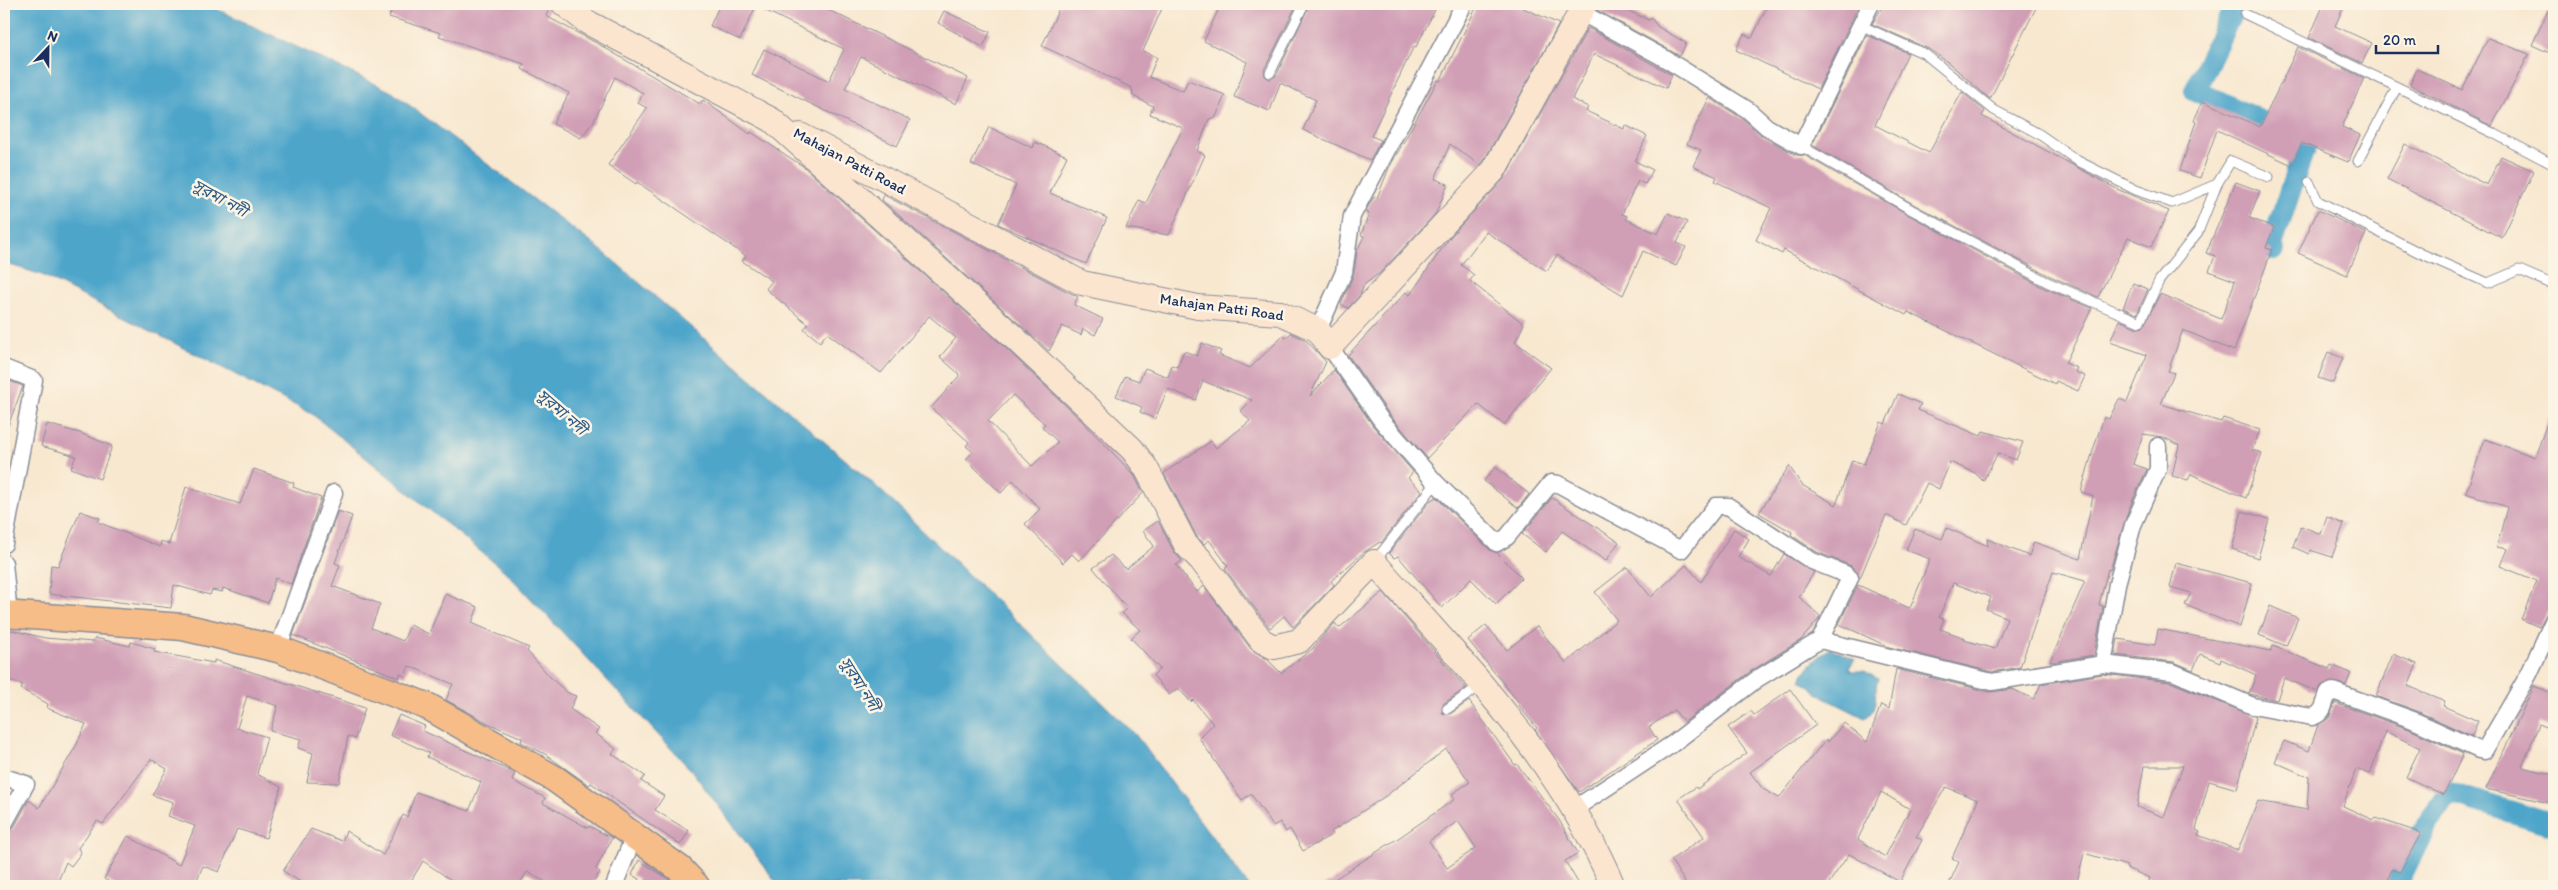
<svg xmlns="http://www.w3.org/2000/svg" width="2558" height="890" viewBox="0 0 2558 890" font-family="Itim,'Noto Sans Bengali',sans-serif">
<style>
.water{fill:#4da5ca;stroke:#346a94}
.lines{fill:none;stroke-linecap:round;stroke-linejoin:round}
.canal{stroke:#4da5ca;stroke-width:22}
.building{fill:#d09eb5;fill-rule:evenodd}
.lane-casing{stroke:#8a8c97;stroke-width:11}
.street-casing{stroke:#8a8c97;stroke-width:19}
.secondary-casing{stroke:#8a8c97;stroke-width:26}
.primary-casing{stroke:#8a8c97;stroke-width:29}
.lane{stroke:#fff;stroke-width:9}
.street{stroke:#fff;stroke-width:16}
.secondary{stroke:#fce5cf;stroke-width:24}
.primary{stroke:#f7bd88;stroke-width:26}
.labels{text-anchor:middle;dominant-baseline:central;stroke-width:5;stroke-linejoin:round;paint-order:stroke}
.street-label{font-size:15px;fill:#1b2f5e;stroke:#fcf5e5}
.water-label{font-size:16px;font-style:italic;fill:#2c5884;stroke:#fcf5e5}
</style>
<rect width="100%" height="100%" fill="#fcf5e5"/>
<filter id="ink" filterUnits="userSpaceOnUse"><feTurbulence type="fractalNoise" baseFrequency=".02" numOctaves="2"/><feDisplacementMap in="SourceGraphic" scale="10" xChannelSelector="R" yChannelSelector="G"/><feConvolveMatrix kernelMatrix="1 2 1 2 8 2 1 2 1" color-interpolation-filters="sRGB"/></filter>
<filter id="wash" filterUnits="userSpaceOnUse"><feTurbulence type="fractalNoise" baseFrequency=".0096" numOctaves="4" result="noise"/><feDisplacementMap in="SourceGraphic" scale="20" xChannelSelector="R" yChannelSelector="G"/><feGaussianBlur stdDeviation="1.12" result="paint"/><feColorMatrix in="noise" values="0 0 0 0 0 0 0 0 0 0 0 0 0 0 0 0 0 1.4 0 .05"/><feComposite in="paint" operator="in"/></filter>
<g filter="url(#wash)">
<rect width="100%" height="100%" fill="#f8e8d0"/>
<!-- water -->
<g class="water">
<polygon points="4,4 206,4 392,92 601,250 876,486 1135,734 1249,886 779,886 691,770 507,573 312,414 42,275 4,263"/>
<path d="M1830 648 1855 659 1849 668 1852 671H1864L1878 679C1873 693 1880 709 1865 718L1823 697 1801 680C1806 666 1818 658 1830 648Z"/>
</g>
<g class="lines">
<!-- canal -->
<g class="canal">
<polyline points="2236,4 2195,90 2306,143 2272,245 2274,250"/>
<polyline points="2396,886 2427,824 2450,793 2554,825"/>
</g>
</g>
<g id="blocks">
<!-- building -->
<g class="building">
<path d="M394 4H551L546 16 600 45 700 104 703 100 750 134 751 132 804 167 997 340 1083 422 1134 475 1143 493 1079 561 1072 554 1063 563 1025 524 1040 509 1013 480 1001 493 966 459 973 452 966 446 969 442 931 408 959 376 958 373 940 357 956 338 929 316 881 373 827 333 820 342 804 329 808 324 766 289 772 281 742 261 746 256 637 182 636 184 608 165 647 108 638 103 643 93 615 77 592 125 591 124 581 138 553 124 569 93 522 69 524 64 439 36 441 33 389 17ZM1013 395 1045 424 1042 427 1058 442 1032 466 988 421Z"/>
<polygon points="720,4 816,4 968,78 956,104 861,57 845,88 910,120 897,146 752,75 764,49 829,81 844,49 756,6 740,40 710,26"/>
<polygon points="1061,4 1164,4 1143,51 1157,57 1149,77 1183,91 1188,80 1225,95 1216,117 1209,119 1197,151 1205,155 1169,235 1126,228 1139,200 1146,203 1183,128 1150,114 1153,106 1133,96 1132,88 1042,46"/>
<polygon points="1221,4 1297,4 1264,70 1265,76 1270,79 1276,76 1310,4 1438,4 1416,47 1414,46 1371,136 1381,140 1370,160 1303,130 1316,100 1280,83 1270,111 1234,97 1247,62 1204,41"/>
<polygon points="1478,4 1514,4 1559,24 1483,162 1480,165 1450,144 1435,179 1448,184 1436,213 1381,272 1364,285 1360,295 1348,308 1341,304 1354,274 1357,251 1364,236 1361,235 1369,214 1365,212 1374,197 1377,198 1389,168 1438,80 1440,81"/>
<polygon points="1599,4 1612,4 1649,20 1651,18 1658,27 1686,43 1680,56 1597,10"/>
<polygon points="1768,4 1851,4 1858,7 1818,89 1736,50 1744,34 1752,38"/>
<polygon points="1884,4 2038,4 1990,99 1950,64 1929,49 1872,24"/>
<polygon points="2324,4 2345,4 2335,26 2372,43 2362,63 2309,38"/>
<polygon points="2551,4 2554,4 2554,55 2532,45"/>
<polygon points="944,11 990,32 983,47 938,23"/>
<polygon points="1588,28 1672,75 1666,88 1594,54 1572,99 1588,107 1586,111 1624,129 1625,125 1647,136 1635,161 1653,170 1645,184 1638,181 1622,214 1627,216 1626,219 1658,234 1668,213 1687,222 1677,243 1686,247 1676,266 1643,251 1623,295 1557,255 1547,271 1486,232 1461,265 1474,275 1470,281 1524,324 1515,342 1551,368 1504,425 1478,404 1427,458 1389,414 1348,355 1406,292 1410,295 1450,237 1504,179"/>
<polygon points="1867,35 1908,53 1875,125 1929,153 1962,92 1985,111 1982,116 2119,190 2169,211 2151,247 2128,237 2098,297 2050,276 1915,205 1812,145"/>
<polygon points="2488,38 2529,54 2492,126 2410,85 2417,69 2462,90"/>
<polygon points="2298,47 2364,78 2342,127 2360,135 2348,162 2302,143 2292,165 2217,130 2200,178 2180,171 2196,121 2194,120 2203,101 2260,127"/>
<polygon points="1709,98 1742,118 1762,136 1796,155 1804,155 1909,215 2044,288 2092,308 2065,363 2077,368 2075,372 2085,376 2078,391 2056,381 2055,384 1908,312 1906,315 1784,250 1782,254 1756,240 1771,208 1715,181 1717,177 1693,166 1701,150 1687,144"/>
<polygon points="989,127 1033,148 1035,142 1067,156 1050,193 1107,218 1086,264 998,224 1016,185 971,164"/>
<polygon points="2405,144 2487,185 2501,156 2534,171 2502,238 2387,179"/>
<path d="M2236 182 2260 191 2249 218 2274 227 2266 248 2272 250 2234 351 2183 330 2168 371 2174 373 2161 404 2221 422 2223 418 2260 430 2252 450 2262 453 2246 498 2191 474 2188 480 2172 476 2179 445 2163 437 2143 434 2133 464 2147 469 2129 508 2110 570 2108 569 2099 605 2103 606 2094 655 2050 662 2085 581 2053 572 2020 667 1992 672 1889 647 1839 624 1858 585 1909 608 1911 606 1930 559 1906 550 1915 529 1942 539 1947 528 1988 546 1987 539 2029 556 2034 542 2080 559 2093 496 2081 492 2094 447 2104 417 2109 419 2119 399 2127 402 2147 355 2110 342 2119 320 2138 328 2143 327 2160 294 2221 319 2235 281 2209 271 2215 256 2206 253ZM1953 583 1991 597 1986 609 2007 618 1995 649 1964 640 1965 638 1940 629 1944 619 1939 617Z"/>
<polygon points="884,195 1078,297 1074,305 1103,319 1095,335 1083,329 1081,335 1062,326 1049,351 882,200"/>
<polygon points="2318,210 2366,233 2347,275 2298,253"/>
<polygon points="2133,283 2148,289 2137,314 2123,308"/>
<polygon points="1291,333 1306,340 1326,362 1310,396 1334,370 1373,426 1413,472 1408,478 1422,491 1381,543 1380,542 1364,552 1331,581 1334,585 1293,627 1284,616 1270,628 1225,569 1228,566 1209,540 1204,544 1197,537 1164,473 1211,441 1216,448 1250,421 1241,411 1252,400 1203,381 1196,400 1168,389 1155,419 1140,412 1142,407 1116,396 1125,376 1139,381 1145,368 1168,377 1172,365 1177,367 1184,351 1197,356 1202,343 1221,351 1219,355 1250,368 1283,336 1286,338"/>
<polygon points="2328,352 2343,358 2333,383 2318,378"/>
<polygon points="4,379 23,386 5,434 4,434"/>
<polygon points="1898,394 1921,404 1918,410 1981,436 1983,431 2023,442 2016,460 1998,453 1983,481 1975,473 1950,462 1939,489 1927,483 1906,525 1886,515 1860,578 1851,566 1817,552 1791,535 1792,532 1759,513 1789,466 1802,485 1836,505 1852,460 1864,464 1881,422 1885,424"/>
<polygon points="2552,409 2554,410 2554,609 2548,611 2539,627 2521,619 2537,581 2500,566 2507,549 2497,547 2507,507 2466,493 2485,439 2535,457"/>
<polygon points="47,424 80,433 112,446 100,479 71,468 76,456 41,446"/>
<polygon points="1495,467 1529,494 1518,508 1484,481"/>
<polygon points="254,469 294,483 293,487 321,498 291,584 275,578 268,603 223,588 222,592 212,590 210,595 174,585 171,608 49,594 51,565 58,566 80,511 100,518 98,522 160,547 161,541 169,544 186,487 240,504"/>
<polygon points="1436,497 1490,550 1497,553 1522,578 1496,604 1471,579 1442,608 1398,556 1394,558 1389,553 1431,500"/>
<polygon points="1552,498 1619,542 1606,561 1562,531 1546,552 1522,534"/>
<polygon points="338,511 352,516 335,563 340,565 332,586 380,604 371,628 403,641 410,625 429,634 445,594 478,607 472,623 529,648 527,651 552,679 568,693 576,696 570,709 599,729 595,733 616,749 612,754 645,776 641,781 664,796 655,810 689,831 680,845 591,783 589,785 545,754 521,742 522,738 490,724 446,700 453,684 409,666 405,676 400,674 399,678 293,635"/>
<polygon points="2242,511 2269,519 2258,558 2232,549"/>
<polygon points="2327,517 2344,524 2332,557 2310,550 2309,554 2293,547 2301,526 2321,534"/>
<path d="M1158 521 1174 552 1182 561 1176 565 1197 592 1204 586 1251 649 1267 659 1281 673 1312 649 1335 623 1339 628 1383 592 1466 688 1443 704 1442 713 1450 714 1469 701 1515 765 1517 764 1559 820 1578 853 1565 861 1580 886H1324L1400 837 1455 799 1452 794 1470 782 1446 749 1387 795 1331 832 1333 834 1303 851 1290 829 1286 832 1280 822 1273 826 1251 794 1242 800 1199 738 1213 724 1193 700 1191 702 1178 688 1169 695 1153 675 1160 669 1131 638 1140 630 1122 613 1127 608 1093 568 1111 555 1126 569 1154 546 1143 531ZM1458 821 1476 848 1447 868 1429 841Z"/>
<polygon points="1734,529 1749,539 1738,557 1771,576 1784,554 1814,572 1799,597 1820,616 1819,619 1801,640 1751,671 1684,722 1674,710 1649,727 1657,740 1579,792 1535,730 1537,728 1518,705 1520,704 1468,640 1486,625 1507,650 1537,626 1566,663 1617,620 1595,592 1627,567 1651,597 1686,565 1701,582"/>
<polygon points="2176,563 2252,583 2240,627 2185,605 2191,593 2170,587"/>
<polygon points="2270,606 2298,618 2286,646 2259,635"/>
<polygon points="2158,629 2271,651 2273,646 2329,669 2331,665 2351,673 2346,685 2329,682 2321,686 2318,692 2284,678 2277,700 2249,694 2256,675 2221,659 2220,662 2200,654 2193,670 2174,662 2115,655 2118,639 2155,645"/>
<polygon points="11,630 45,638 93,642 95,638 130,646 131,642 155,649 154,652 214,663 214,660 365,708 355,739 348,736 339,783 307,782 313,753 298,748 301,739 270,731 278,706 247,696 237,728 267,737 257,774 281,787 266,838 237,829 219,872 203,866 194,886 117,886 104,879 128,836 179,865 195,826 168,816 173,802 152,795 167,769 151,759 103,824 97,821 78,848 81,853 71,866 66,862 56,886 4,886 4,834 13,829 29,800 39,808 76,746 86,724 47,708 48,704 21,689 23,685 4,679 4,654"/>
<polygon points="2393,654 2417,664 2408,686 2445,701 2443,706 2478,721 2472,736 2417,711 2376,696"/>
<path d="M1896 669 1990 692 2012 689 2034 699 2041 684 2103 674 2170 682 2256 717 2237 789 2209 781 2196 830 2200 832 2198 835 2238 850 2258 801 2307 810 2309 777 2275 762 2284 741 2309 751 2318 725 2329 718 2335 703 2409 729 2463 754 2444 795 2406 777 2420 748 2385 731 2370 774 2356 769 2343 806 2374 820 2376 818 2421 833 2400 872 2392 869 2386 886H2147L2150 878 2126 868 2127 866 2084 853 2076 886H1948L1959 862 1952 858 1978 800 1946 787 1916 837 1922 840 1900 882 1849 854 1827 886H1687L1671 860 1704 837 1678 799 1696 787 1697 789 1747 753 1728 727 1751 711 1754 715 1790 689 1816 725 1750 772 1763 789 1779 798 1826 739 1828 742 1844 723 1867 742 1881 705 1889 709ZM2144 766H2183L2164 817 2137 807ZM1881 792 1910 809 1885 857 1858 839Z"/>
<polygon points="2534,686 2554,694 2554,730 2539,724 2522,767 2554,775 2554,804 2486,789"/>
<polygon points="399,715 425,726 423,731 515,773 512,780 545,798 543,803 588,828 589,826 612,838 596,869 600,872 591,886 553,886 527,872 518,886 460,886 423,861 408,886 307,886 283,871 311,829 342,841 346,831 383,855 403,815 407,817 416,792 469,811 481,782 427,757 429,753 390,735"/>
<polygon points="639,860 670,880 676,886 635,886 639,879 632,875"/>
</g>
</g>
</g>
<g filter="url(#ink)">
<use href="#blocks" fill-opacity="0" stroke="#8a8c97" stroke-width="1"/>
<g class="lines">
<defs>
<g id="lane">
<polyline points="2245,14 2493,133 2554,165"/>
<polyline points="1860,25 1925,54 1994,110 2039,134 2078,161 2136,190 2172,203 2217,184"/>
<polyline points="1270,73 1304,4"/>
<polyline points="1801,146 1912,210 2047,282 2140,322 2159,281 2198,232 2217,184 2231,161 2269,177"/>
<polyline points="2358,161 2397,87"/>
<polyline points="2309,182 2318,201 2420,253 2488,283 2519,270 2554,285"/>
<polyline points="1375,561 1436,483"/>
<polyline points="1447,709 1481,685"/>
</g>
<g id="street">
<polyline points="1582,13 1664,58 1748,110 1767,127 1801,146 1871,4"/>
<polyline points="1318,330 1344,272 1352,216 1464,4"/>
<polyline points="1330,347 1381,420 1436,483 1497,543 1507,537 1551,483 1558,484 1681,550 1716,506 1728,506 1812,561 1845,574 1850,578 1820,640"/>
<polyline points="4,368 34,380 4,544"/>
<polyline points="4,563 9,615"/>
<polyline points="278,649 334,493"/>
<polyline points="2103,664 2117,584 2133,525 2158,469 2158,446"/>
<polyline points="4,777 26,784 4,824"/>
<path d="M1574 809 1671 745 1757 679 1820 640 1992 682 2103 664 2173 672 2253 706 2312 717C2324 714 2324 704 2328 693L2333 691 2413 720 2479 750 2484 751 2529 674 2554 619"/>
<polyline points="614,886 634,836"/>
</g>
<g id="secondary">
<path d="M564 4 587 22 772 120 1006 330 1132 449 1146 468 1186 545 1201 560 1262 641 1274 647 1299 641 1374 562C1463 663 1560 761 1613 886"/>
<polyline points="800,135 1082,283 1198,307 1280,313 1318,330 1330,347 1494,170 1585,4"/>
</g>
<polyline id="primary" points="4,614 183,627 278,649 429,707 555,779 680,869 696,886"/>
</defs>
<!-- lane casing -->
<use href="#lane" class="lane-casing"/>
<!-- street casing -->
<use href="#street" class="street-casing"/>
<!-- secondary casing -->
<use href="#secondary" class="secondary-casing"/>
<!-- primary casing -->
<use href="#primary" class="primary-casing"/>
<!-- lane -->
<use href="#lane" class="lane"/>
<!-- street -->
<use href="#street" class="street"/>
<!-- secondary -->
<use href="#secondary" class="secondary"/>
<!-- primary -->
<use href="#primary" class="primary"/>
</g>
</g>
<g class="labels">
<!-- street labels -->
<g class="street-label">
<text transform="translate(850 161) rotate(28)">Mahajan Patti Road</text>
<text transform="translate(1222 307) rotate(8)">Mahajan Patti Road</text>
</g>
<!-- water labels -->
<g class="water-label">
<text transform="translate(220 198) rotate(29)">সুরমা নদী</text>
<text transform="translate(562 412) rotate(41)">সুরমা নদী</text>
<text transform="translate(860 684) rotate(58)">সুরমা নদী</text>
</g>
</g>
<!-- margin -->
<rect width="2558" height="890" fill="none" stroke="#fcf5e5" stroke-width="20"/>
<!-- north arrow -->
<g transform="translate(48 48) rotate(22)" stroke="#fcf5e5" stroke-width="4" paint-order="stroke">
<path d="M0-4L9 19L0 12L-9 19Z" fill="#1b2f5e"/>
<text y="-8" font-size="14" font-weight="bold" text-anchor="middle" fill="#1b2f5e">N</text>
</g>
<!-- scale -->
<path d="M2376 45v8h62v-8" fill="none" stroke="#1b2f5e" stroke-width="2.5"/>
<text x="2383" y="45" font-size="15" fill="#1b2f5e" stroke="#fcf5e5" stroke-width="4" paint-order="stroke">20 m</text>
</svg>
